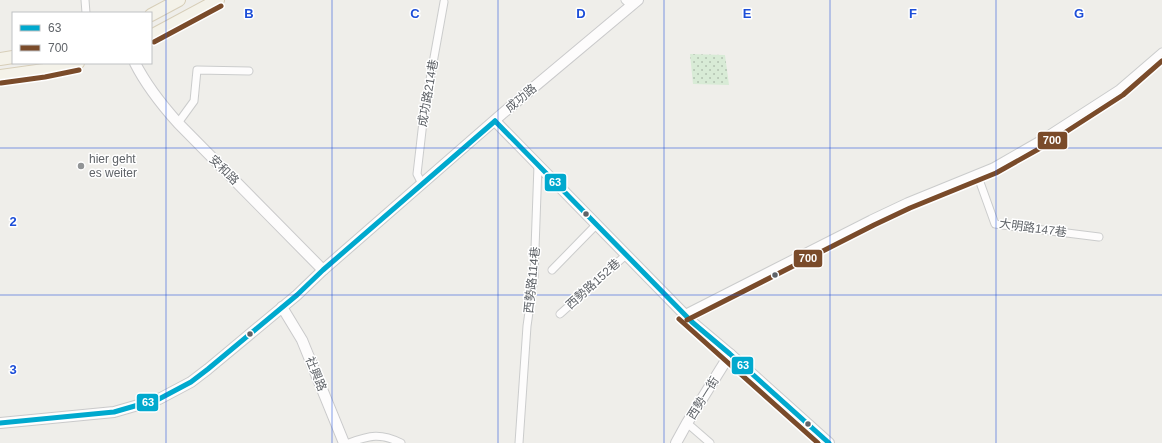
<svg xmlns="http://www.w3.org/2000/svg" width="1162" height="443" viewBox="0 0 1162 443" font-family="Helvetica,'Noto Sans TC',sans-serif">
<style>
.park{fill:url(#park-dots)}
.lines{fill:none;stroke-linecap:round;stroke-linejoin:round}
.street-casing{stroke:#cbcccc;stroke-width:9}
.secondary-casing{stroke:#cacacb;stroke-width:12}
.primary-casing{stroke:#d7ceb8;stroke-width:14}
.street{stroke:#fdfcfc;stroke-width:7}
.secondary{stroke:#fdfcfc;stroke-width:10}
.primary{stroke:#f4f2e9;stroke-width:12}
.bus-1-casing{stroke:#fff;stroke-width:8}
.bus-2-casing{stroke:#fff;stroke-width:8}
.bus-1{stroke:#00a9ce;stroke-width:5}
.bus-2{stroke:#7a4b2a;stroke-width:5}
.grid{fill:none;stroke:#1d4ed8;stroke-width:1;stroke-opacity:0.55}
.poi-dot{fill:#919496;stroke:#fff;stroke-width:1.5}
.bus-dot{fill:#5f6368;stroke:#fff;stroke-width:1.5}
.labels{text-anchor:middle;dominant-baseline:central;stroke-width:3;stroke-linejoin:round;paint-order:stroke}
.street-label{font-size:12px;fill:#5f6368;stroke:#fff}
.poi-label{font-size:12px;fill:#5f6368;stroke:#fff;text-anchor:start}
.grid-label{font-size:13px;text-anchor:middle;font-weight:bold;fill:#1d4ed8;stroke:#fff;stroke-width:3;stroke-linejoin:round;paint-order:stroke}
.line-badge{stroke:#fff;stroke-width:1.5}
.badge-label{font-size:11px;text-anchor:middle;font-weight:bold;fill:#fff}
</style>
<defs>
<pattern id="park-dots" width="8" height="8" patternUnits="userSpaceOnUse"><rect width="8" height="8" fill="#d8ebd6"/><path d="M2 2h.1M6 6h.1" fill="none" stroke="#b2c2b1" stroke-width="1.8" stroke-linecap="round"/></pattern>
</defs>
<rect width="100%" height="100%" fill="#efeeea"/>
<!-- park -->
<polygon class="park" points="690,54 725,55 729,85 693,84"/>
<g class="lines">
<defs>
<g id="street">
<polyline points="85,0 86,13"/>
<polyline points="625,0 632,6"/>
<polyline points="178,123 194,101 197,70 249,71"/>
<polyline points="977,174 995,224 1099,237"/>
<polyline points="422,184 417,174 420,148 424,113 444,2"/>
<polyline points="552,270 596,225"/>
<polyline points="560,314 626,255"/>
<polyline points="684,314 871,219 907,202 993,167 1040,140 1119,89 1162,52"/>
<polyline points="687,423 710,443"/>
<path d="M349 443C370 435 381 433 401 443"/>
<polyline points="519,443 527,326 534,277 538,165"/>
</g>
<g id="secondary">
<path d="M135 63C146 85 161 104 178 123L323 270"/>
<polyline points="495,121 692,322 730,354 829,443"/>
<polyline points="282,307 302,340 344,443"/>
<polyline points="0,423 114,412 159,399 191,382 208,369 297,295 323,270 503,113 638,0"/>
<polyline points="676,443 687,423 730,354"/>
</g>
<g id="primary">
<polyline points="151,15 179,0"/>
<polyline points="151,36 218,0"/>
<polyline points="0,59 13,57"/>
<polyline points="0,76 44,70 78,63"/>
</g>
</defs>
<!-- street casing -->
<use href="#street" class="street-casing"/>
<!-- secondary casing -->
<use href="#secondary" class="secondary-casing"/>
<!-- primary casing -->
<use href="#primary" class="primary-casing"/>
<!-- street -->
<use href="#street" class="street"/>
<!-- secondary -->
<use href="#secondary" class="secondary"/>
<!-- primary -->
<use href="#primary" class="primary"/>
<defs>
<g id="bus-1">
<polyline points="495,121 692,322 730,354 829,443"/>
<polyline points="0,423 114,412 159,399 191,382 208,369 297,295 323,270 495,121"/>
</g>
<g id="bus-2">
<polyline points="154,42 221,6"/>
<polyline points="1,83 45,77 79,70"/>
<polyline points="679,319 818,443"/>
<polyline points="687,320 874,225 910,208 996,173 1044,146 1123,95 1162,61"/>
</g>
</defs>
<!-- bus-1 casing -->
<use href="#bus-1" class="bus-1-casing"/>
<!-- bus-2 casing -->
<use href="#bus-2" class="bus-2-casing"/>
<!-- bus-1 -->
<use href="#bus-1" class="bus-1"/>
<!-- bus-2 -->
<use href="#bus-2" class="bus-2"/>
</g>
<!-- grid -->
<path class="grid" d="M166 0V443M332 0V443M498 0V443M664 0V443M830 0V443M996 0V443M0 148H1162M0 295H1162"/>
<!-- markers -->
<circle class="poi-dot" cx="81" cy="166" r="4"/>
<g class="bus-dot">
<circle cx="586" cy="214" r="3.5"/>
<circle cx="775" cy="275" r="3.5"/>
<circle cx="250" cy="334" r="3.5"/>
<circle cx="808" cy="424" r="3.5"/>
</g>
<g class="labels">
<!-- street labels -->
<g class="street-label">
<text transform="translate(428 93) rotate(-80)">成功路214巷</text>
<text transform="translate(521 98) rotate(-40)">成功路</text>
<text transform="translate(224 170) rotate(45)">安和路</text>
<text transform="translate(1033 228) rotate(8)">大明路147巷</text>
<text transform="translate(532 280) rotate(-84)">西勢路114巷</text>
<text transform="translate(593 284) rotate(-42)">西勢路152巷</text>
<text transform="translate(316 374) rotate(68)">社興路</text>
<text transform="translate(703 398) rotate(-58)">西勢一街</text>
</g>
<!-- poi labels -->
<g class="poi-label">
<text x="89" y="159">hier geht<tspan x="89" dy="14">es weiter</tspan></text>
</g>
</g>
<g class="grid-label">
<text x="249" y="18">B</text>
<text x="415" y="18">C</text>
<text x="581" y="18">D</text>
<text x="747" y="18">E</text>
<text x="913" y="18">F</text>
<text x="1079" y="18">G</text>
<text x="13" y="226">2</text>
<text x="13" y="374">3</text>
</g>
<g class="line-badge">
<rect x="1037" y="131" width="31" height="19" rx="4" fill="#7a4b2a"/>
<rect x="544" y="173" width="23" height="19" rx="4" fill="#00a9ce"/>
<rect x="793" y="249" width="30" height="19" rx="4" fill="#7a4b2a"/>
<rect x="731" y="356" width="23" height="19" rx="4" fill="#00a9ce"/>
<rect x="136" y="393" width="23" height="19" rx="4" fill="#00a9ce"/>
</g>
<g class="badge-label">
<text x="1052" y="144">700</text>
<text x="555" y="186">63</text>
<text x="808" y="262">700</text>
<text x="743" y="369">63</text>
<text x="148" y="406">63</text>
</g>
<!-- legend -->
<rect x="12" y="12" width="140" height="52" fill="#ffffff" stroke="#bfc1c3"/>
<rect x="20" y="25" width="20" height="6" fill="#00a9ce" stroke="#bfc1c3"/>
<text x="48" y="32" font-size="12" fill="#5f6368">63</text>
<rect x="20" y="45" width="20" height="6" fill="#7a4b2a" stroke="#bfc1c3"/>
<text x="48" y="52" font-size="12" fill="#5f6368">700</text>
</svg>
